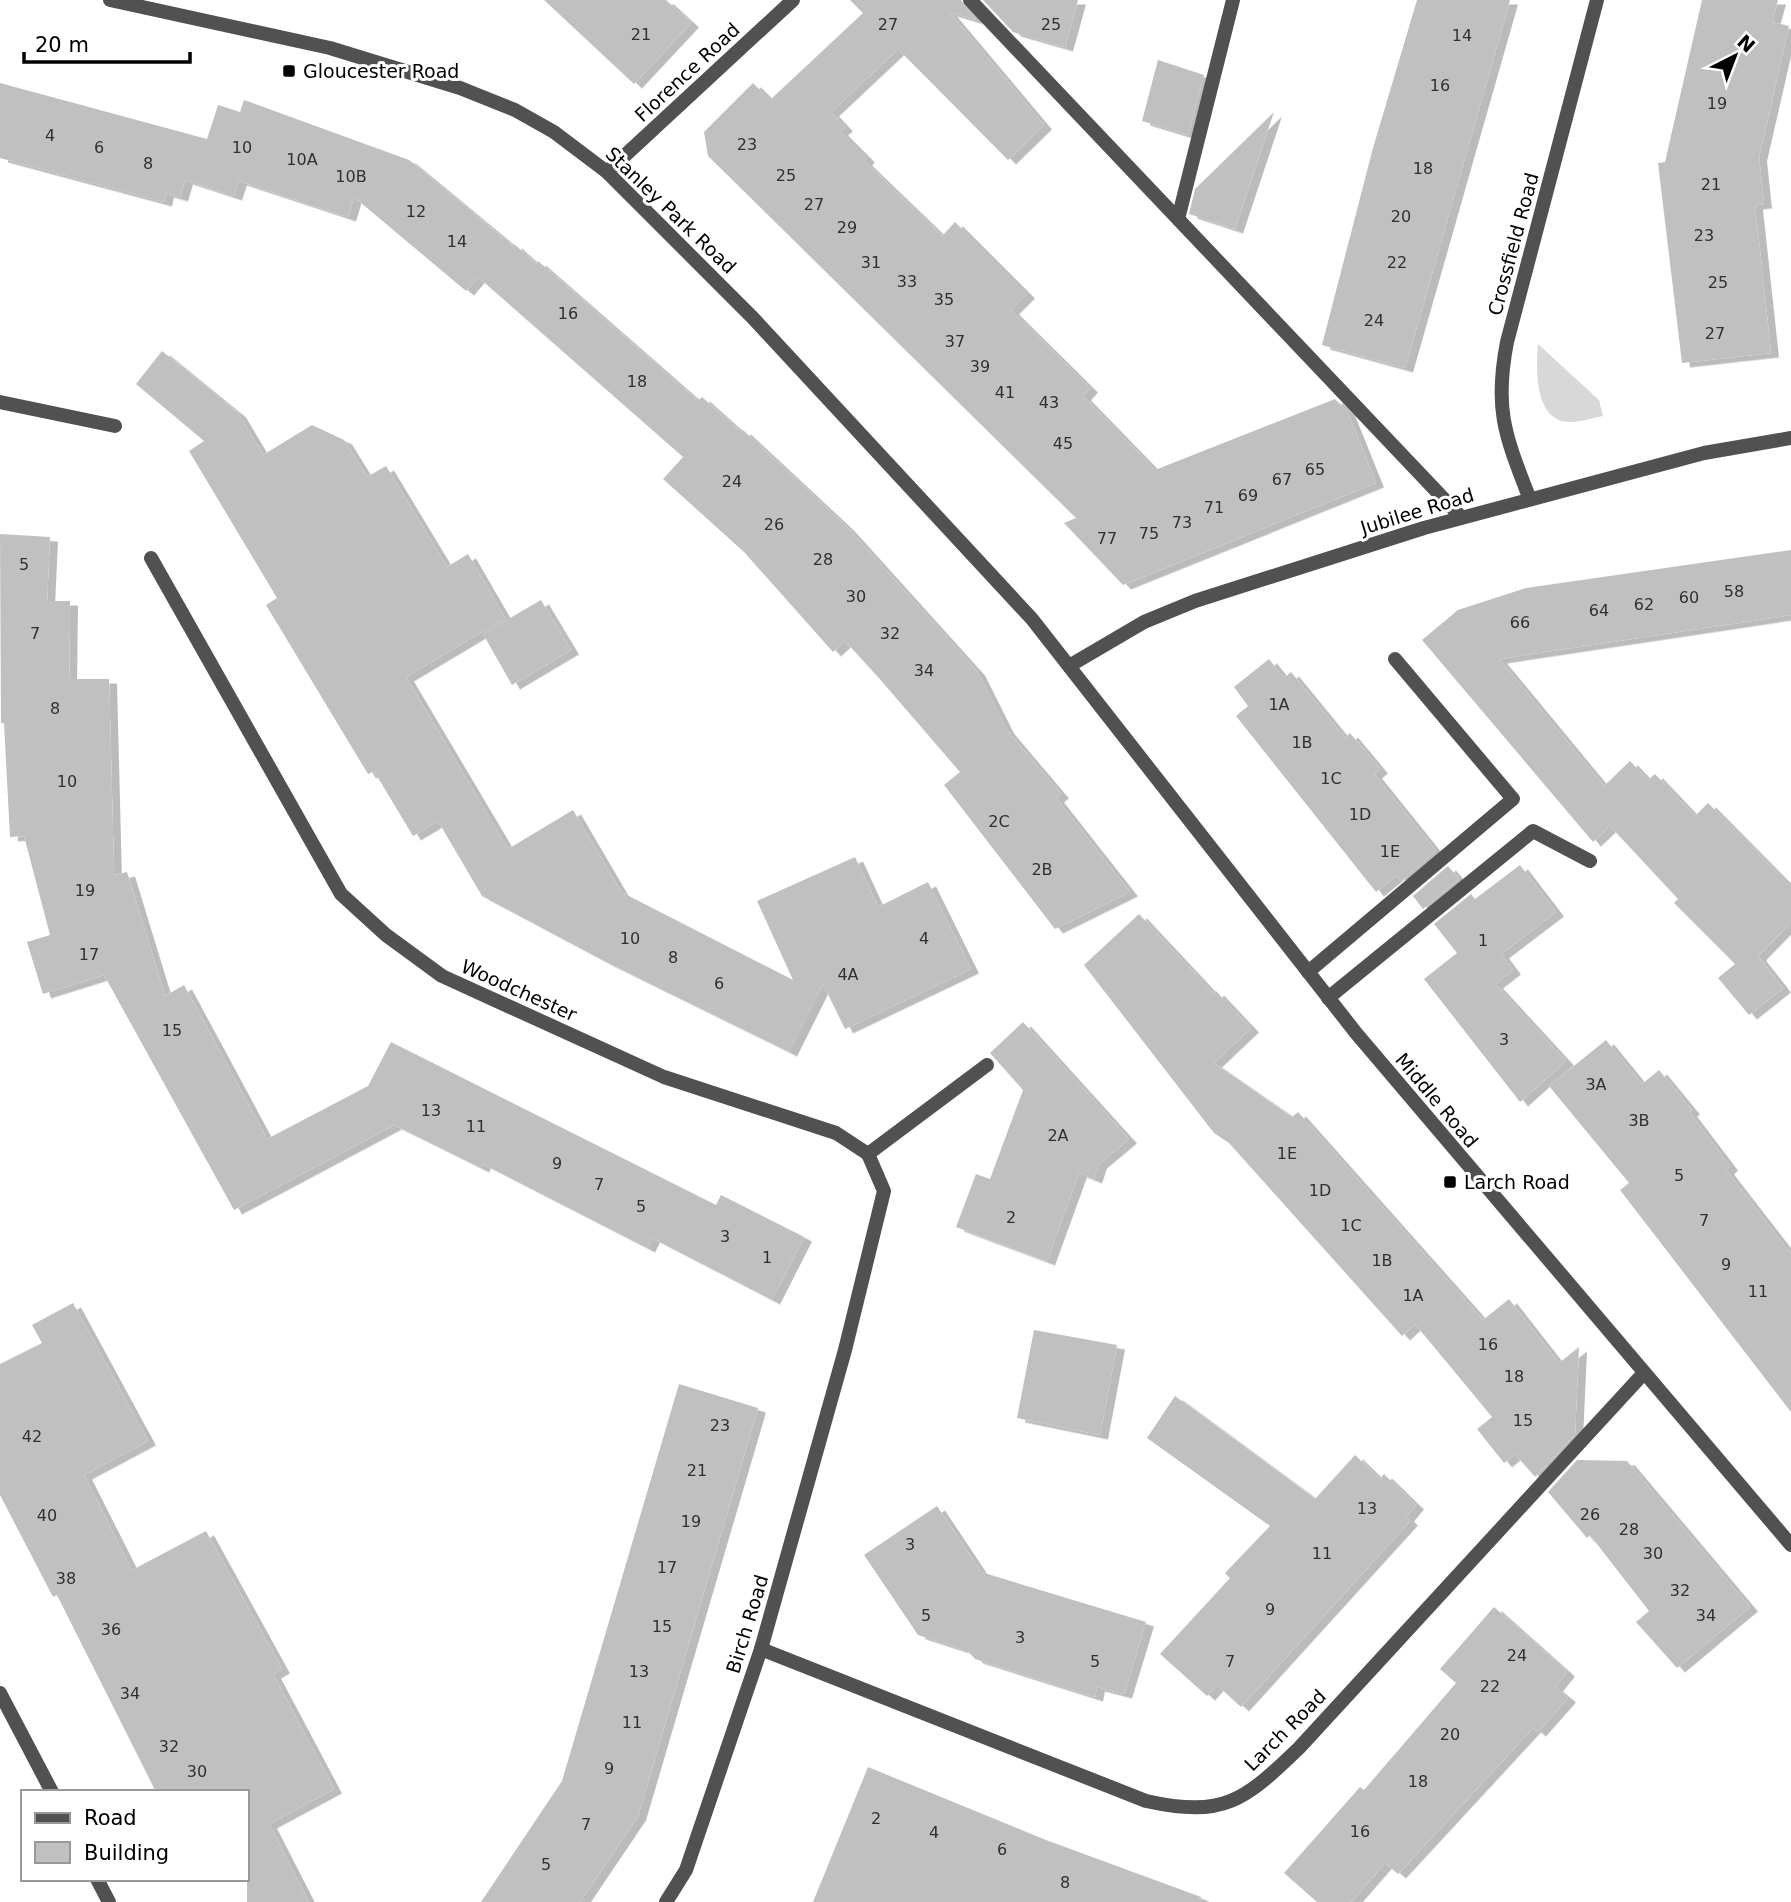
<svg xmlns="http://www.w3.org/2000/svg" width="1791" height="1902" viewBox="0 0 1791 1902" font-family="'DejaVu Sans',sans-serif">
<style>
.green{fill:#d8d8d8}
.building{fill:#c0c0c0;filter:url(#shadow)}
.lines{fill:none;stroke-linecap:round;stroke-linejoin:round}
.service{stroke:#515151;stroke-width:14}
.minor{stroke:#515151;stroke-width:14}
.poi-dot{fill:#000;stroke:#fff;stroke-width:2.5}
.labels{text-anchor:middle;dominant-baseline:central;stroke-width:6;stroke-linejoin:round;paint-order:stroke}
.number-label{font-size:16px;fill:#303030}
.poi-label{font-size:19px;fill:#000;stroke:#fff;text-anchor:start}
.street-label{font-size:19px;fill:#000;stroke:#fff}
</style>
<defs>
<filter id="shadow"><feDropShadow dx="8" dy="4.5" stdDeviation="0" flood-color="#0004"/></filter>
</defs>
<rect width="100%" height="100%" fill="#fff"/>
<!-- green -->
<path class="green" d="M1538 344 1599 400 1603 416C1593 418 1581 422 1570 422 1534 422 1536 368 1538 344Z"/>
<!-- building -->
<g class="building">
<polygon points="544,0 666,0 691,23 634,84"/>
<polygon points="850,0 961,0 976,20 949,12 1044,125 1008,160 898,49 831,112 845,127 840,131 867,158 864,161 942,236 955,222 1027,294 1011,310 1090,388 1083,396 1155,470 1335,399 1347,411 1376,483 1123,585 1064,523 1076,518 708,156 704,132 753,83 770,100 863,13"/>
<polygon points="983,0 1078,0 1065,47 1013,32"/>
<polygon points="1417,0 1510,0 1405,368 1322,345 1373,148"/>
<polygon points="1702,0 1778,0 1772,22 1789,26 1759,157 1764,204 1755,205 1771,353 1682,363 1658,163 1665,162"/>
<polygon points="1158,60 1204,75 1188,135 1142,121"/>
<polygon points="0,83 207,139 218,105 240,112 244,100 409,160 513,246 514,244 536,264 538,261 698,401 702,397 741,432 743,430 846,526 977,671 1006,729 1061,794 1056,798 1130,892 1055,929 944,785 960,772 878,677 845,641 833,652 744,552 663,479 683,457 478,277 466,291 354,197 348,217 239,181 234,196 185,180 180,197 166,193 164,202 0,158"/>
<polygon points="1274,112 1235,229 1189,214 1195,189"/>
<polygon points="162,351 238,413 263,455 312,425 344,440 367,477 386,466 447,567 468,554 505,618 406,677 508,849 573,810 621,892 793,980 757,901 855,857 878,907 928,882 971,969 845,1029 823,984 789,1052 608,963 482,896 438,821 413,836 374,771 368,774 266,605 277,598 189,451 204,441 136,384"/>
<polygon points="0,534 50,537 47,601 70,601 69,679 109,679 114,875 127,872 165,996 184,985 267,1139 368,1086 391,1042 716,1205 721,1195 804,1237 772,1300 652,1238 647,1248 483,1164 481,1168 394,1125 234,1210 104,975 43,994 27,942 50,935 24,836 10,837 4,723 1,723"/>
<polygon points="1791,550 1791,615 1499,659 1604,786 1630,761 1648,780 1655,774 1695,816 1708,803 1791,887 1791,922 1758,956 1783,988 1749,1015 1718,978 1735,964 1674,903 1678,899 1610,826 1593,842 1422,640 1458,610 1526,588"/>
<polygon points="541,600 571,650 512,685 483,634"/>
<polygon points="1269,659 1284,678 1291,672 1345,738 1350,733 1380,769 1374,774 1436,851 1401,881 1397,875 1376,892 1236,716 1248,706 1234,687"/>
<polygon points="1520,865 1556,912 1501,954 1513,970 1495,984 1566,1061 1520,1102 1424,979 1457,953 1434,924 1471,894 1475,899"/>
<polygon points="1448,866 1459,879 1423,909 1413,896"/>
<polygon points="1139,914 1214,994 1216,991 1251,1028 1214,1063 1292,1117 1298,1112 1483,1320 1509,1299 1559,1363 1579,1347 1575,1434 1535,1477 1515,1454 1504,1463 1477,1429 1492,1417 1415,1324 1402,1336 1229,1143 1214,1133 1084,965"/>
<polygon points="1023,1022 1129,1139 1099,1164 1094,1179 1079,1173 1047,1261 956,1227 976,1174 990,1179 1023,1090 990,1053"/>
<polygon points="1606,1040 1642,1084 1659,1070 1692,1110 1689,1112 1730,1166 1726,1170 1791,1254 1791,1412 1620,1190 1629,1183 1549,1086"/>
<polygon points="73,1303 148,1441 84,1475 132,1570 206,1531 282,1669 273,1674 334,1789 269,1824 309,1902 247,1902 247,1792 156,1792 57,1595 53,1597 0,1495 0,1364 42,1343 32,1325"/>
<polygon points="1034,1330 1117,1345 1100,1435 1017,1418"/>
<polygon points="679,1384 758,1408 638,1816 580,1902 481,1902 562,1781"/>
<polygon points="1175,1396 1315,1499 1355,1455 1380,1479 1384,1474 1416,1505 1406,1517 1410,1521 1241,1707 1217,1685 1207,1696 1160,1654 1230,1578 1225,1573 1270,1526 1147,1438"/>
<polygon points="1577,1460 1627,1461 1750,1607 1677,1668 1636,1622 1649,1611 1590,1535 1587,1538 1548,1492"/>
<polygon points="937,1506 981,1572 1146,1622 1124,1694 1097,1687 1095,1697 975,1659 968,1651 918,1635 864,1555"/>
<polygon points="1494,1607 1567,1672 1555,1687 1568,1698 1538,1732 1533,1728 1398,1874 1385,1863 1351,1902 1317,1902 1284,1873 1360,1787 1364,1790 1456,1683 1440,1669"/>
<polygon points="868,1767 1046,1840 1201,1897 1200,1902 813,1902"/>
</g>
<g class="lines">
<!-- service -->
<g class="service">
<polyline points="970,0 1461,517"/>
<polyline points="1178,219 1233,0"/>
<polyline points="1308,972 1513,799 1395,659"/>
<polyline points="1328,998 1533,831 1590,861"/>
<polyline points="868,1154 987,1065"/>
</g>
<!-- minor -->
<g class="minor">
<polyline points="110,0 330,48 460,88 515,110 554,132 607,172 753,318 1032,619 1356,1033 1791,1545"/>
<polyline points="607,172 793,0"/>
<polyline points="0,402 115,426"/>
<path d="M1529 497C1505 435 1494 409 1507 342L1597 0"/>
<polyline points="151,558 341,894 386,935 442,976 664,1077 836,1133 868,1154 884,1191 845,1350 761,1649 686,1870 666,1902"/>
<polyline points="1069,666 1144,622 1195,601 1424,528 1704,453 1791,438"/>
<path d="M761 1649 1146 1801C1224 1818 1244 1801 1299 1748L1643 1374"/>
<polyline points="0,1693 52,1792"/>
<polyline points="97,1879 109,1902"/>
</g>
</g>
<!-- markers -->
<g class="poi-dot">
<rect x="282" y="64" width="14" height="14" rx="3.5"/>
<rect x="1443" y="1175" width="14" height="14" rx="3.5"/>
</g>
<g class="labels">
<!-- number labels -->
<g class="number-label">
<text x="888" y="24">27</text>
<text x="1051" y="24">25</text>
<text x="641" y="34">21</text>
<text x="1462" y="35">14</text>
<text x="1440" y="85">16</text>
<text x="1717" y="103">19</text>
<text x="50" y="135">4</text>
<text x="747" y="144">23</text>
<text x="99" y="147">6</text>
<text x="242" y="147">10</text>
<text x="302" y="159">10A</text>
<text x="148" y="163">8</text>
<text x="1423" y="168">18</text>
<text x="786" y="175">25</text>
<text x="351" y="176">10B</text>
<text x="1711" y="184">21</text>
<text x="814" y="204">27</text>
<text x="416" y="211">12</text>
<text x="1401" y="216">20</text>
<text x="847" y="227">29</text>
<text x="1704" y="235">23</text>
<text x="457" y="241">14</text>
<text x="871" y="262">31</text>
<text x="1397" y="262">22</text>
<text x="907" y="281">33</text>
<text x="1718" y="282">25</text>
<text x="944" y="299">35</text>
<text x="568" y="313">16</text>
<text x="1374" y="320">24</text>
<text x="1715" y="333">27</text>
<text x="955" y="341">37</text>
<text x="980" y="366">39</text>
<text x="637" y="381">18</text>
<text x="1005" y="392">41</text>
<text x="1049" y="402">43</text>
<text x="1063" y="443">45</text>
<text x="1315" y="469">65</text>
<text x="1282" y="479">67</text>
<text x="732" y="481">24</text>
<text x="1248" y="495">69</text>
<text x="1214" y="507">71</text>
<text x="1182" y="522">73</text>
<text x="774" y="524">26</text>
<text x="1149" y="533">75</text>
<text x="1107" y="538">77</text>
<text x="823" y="559">28</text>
<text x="24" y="564">5</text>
<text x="1734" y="591">58</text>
<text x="856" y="596">30</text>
<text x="1689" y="597">60</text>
<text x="1644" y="604">62</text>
<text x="1599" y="610">64</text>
<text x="1520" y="622">66</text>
<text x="35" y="633">7</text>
<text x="890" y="633">32</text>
<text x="924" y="670">34</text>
<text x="1279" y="704">1A</text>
<text x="55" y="708">8</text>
<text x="1302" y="742">1B</text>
<text x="1331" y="778">1C</text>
<text x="67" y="781">10</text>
<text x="1360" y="814">1D</text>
<text x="999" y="821">2C</text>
<text x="1390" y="851">1E</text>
<text x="1042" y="869">2B</text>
<text x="85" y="890">19</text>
<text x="630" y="938">10</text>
<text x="924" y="938">4</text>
<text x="1483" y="940">1</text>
<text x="89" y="954">17</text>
<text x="673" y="957">8</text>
<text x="848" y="974">4A</text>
<text x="719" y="983">6</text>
<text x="172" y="1030">15</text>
<text x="1504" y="1039">3</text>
<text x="1596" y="1084">3A</text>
<text x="431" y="1110">13</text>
<text x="1639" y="1120">3B</text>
<text x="476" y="1126">11</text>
<text x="1058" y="1135">2A</text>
<text x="1287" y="1153">1E</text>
<text x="557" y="1163">9</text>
<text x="1679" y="1175">5</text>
<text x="599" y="1184">7</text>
<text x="1320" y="1190">1D</text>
<text x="641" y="1206">5</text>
<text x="1011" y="1217">2</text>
<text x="1704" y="1220">7</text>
<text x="1351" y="1225">1C</text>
<text x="725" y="1236">3</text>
<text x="767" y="1257">1</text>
<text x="1382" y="1260">1B</text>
<text x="1726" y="1264">9</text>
<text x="1758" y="1291">11</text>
<text x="1413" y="1295">1A</text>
<text x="1488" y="1344">16</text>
<text x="1514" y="1376">18</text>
<text x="1523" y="1420">15</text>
<text x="720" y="1425">23</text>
<text x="32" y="1436">42</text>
<text x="697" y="1470">21</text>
<text x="1367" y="1508">13</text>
<text x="1590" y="1514">26</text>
<text x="47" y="1515">40</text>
<text x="691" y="1521">19</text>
<text x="1629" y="1529">28</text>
<text x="910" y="1544">3</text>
<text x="1322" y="1553">11</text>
<text x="1653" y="1553">30</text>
<text x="667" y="1567">17</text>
<text x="66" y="1578">38</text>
<text x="1680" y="1590">32</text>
<text x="1270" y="1609">9</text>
<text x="926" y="1615">5</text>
<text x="1706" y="1615">34</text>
<text x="662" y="1626">15</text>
<text x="111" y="1629">36</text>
<text x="1020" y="1637">3</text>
<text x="1517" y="1655">24</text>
<text x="1095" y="1661">5</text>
<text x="1230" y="1661">7</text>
<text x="639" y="1671">13</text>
<text x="1490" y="1686">22</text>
<text x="130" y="1693">34</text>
<text x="632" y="1722">11</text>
<text x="1450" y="1734">20</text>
<text x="169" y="1746">32</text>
<text x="609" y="1768">9</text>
<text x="197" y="1771">30</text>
<text x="1418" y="1781">18</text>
<text x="876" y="1818">2</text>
<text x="586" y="1824">7</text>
<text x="1360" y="1831">16</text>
<text x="934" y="1832">4</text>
<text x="1002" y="1849">6</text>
<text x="546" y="1864">5</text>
<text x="1065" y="1882">8</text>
</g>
<!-- poi labels -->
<g class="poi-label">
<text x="303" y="71">Gloucester Road</text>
<text x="1464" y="1182">Larch Road</text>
</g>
<!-- street labels -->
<g class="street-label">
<text transform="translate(687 72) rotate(-43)">Florence Road</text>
<text transform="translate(671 210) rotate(44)">Stanley Park Road</text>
<text transform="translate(1513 244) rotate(-75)">Crossfield Road</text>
<text transform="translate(1417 511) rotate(-17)">Jubilee Road</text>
<text transform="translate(519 990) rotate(24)">Woodchester</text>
<text transform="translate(1437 1100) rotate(50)">Middle Road</text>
<text transform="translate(747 1624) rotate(-73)">Birch Road</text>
<text transform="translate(1285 1730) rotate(-45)">Larch Road</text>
</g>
</g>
<!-- legend -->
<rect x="21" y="1790" width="228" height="91" fill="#ffffff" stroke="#999999" stroke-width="2"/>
<rect x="35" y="1813" width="35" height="10" fill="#515151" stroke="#999999" stroke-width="2"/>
<text x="84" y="1825" font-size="21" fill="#000000">Road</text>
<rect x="35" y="1842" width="35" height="21" fill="#c0c0c0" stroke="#999999" stroke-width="2"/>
<text x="84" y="1860" font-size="21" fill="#000000">Building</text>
<!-- north arrow -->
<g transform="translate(1735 56) rotate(42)" stroke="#ffffff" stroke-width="5" paint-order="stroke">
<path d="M0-5L12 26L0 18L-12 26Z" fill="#000000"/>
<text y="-10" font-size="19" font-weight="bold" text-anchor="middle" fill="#000000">N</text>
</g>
<!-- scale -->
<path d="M24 52v10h166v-10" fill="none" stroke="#000000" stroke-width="3.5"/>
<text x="35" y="52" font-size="21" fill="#000000" stroke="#ffffff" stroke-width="5" paint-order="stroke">20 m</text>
</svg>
